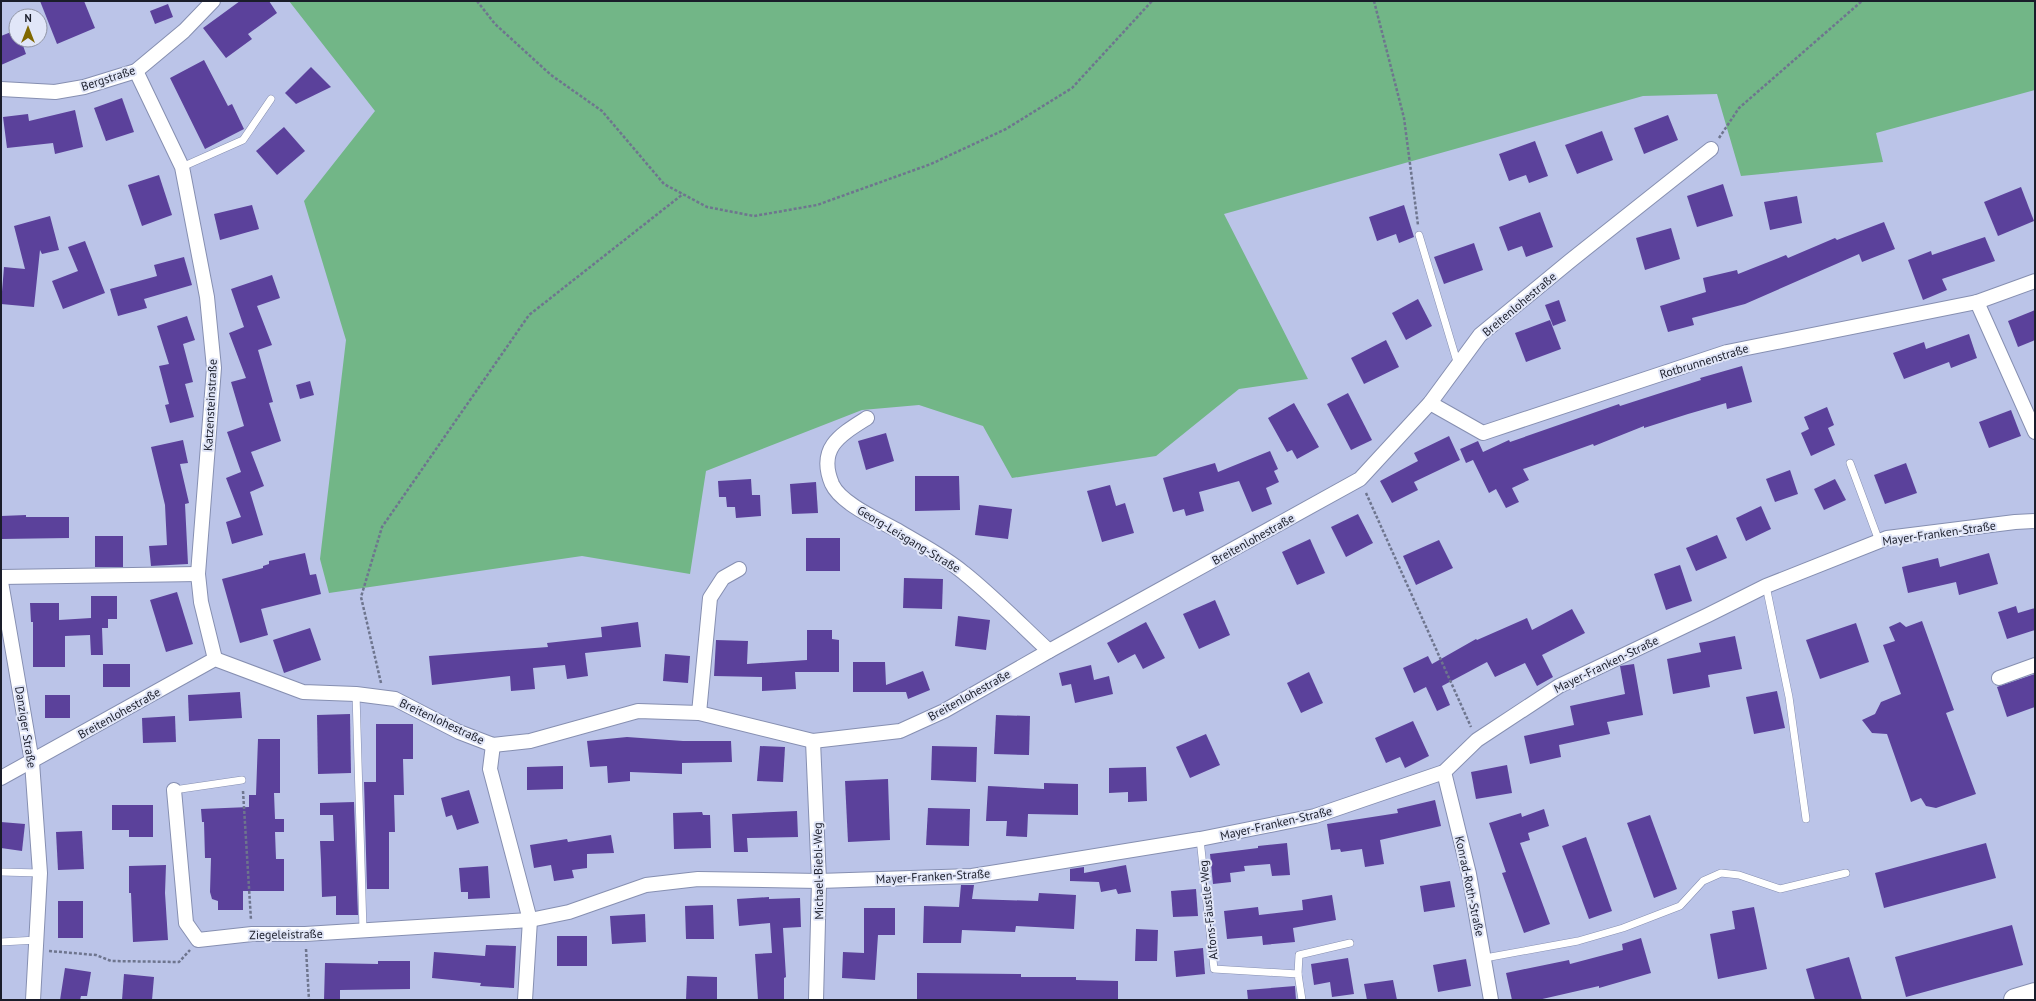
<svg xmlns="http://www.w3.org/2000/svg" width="2036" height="1001" viewBox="0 0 2036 1001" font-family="'PT Sans',sans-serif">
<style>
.green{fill:#72b687}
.building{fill:#5b419b}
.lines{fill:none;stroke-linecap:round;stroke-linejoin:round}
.lane-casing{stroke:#868fb1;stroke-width:8}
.street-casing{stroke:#868fb1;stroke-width:16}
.primary-casing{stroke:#868fb1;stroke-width:24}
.path{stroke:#6e758e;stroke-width:2.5;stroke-dasharray:3 2;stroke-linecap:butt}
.lane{stroke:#fff;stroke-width:7}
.street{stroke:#fff;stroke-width:14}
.primary{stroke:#fff;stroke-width:22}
.labels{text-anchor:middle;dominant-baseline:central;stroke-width:4;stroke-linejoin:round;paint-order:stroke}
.street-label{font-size:12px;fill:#1a1d2a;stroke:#e1e6f8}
</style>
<rect width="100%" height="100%" fill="#bbc4e8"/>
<!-- green -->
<polygon class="green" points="289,1 2035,1 2035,90 1876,133 1883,162 1741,176 1717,94 1643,96 1224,214 1308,379 1239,389 1156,456 1012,478 983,426 919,405 862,410 706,471 690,574 582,556 329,593 320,559 346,340 304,201 375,111"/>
<!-- building -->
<g class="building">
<polygon points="40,1 84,1 95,28 57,44"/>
<polygon points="240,1 269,1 277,13 248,34 252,39 226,58 203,28"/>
<polygon points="168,4 173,17 155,24 150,11"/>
<polygon points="16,30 16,40 21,40 26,54 1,65 1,36"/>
<polygon points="204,60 228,106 232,104 244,129 205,149 170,78"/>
<polygon points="311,67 331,87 296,104 285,93"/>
<polygon points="122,98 134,132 106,141 94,108"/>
<polygon points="75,110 83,147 55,154 53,143 7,148 3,117 28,114 29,121"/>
<polygon points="1668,115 1678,140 1644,154 1634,128"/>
<polygon points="284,127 305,151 277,175 256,151"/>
<polygon points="1602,131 1613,160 1577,174 1565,145"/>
<polygon points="1535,141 1548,176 1529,183 1526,175 1509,181 1499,154"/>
<polygon points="159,175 172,215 142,226 128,185"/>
<polygon points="1723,184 1733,216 1697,227 1687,196"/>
<polygon points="2021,187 2034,221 1998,236 1984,202"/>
<polygon points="1797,196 1802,223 1770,230 1764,202"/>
<polygon points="252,205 259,229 220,240 214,214"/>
<polygon points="1404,205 1414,237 1399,243 1396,234 1377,241 1369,217"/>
<polygon points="1540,212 1553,247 1526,257 1522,246 1508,251 1499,227"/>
<polygon points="50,216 59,250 42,254 40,250 34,307 1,304 4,267 25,269 14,226"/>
<polygon points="1884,222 1895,249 1862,262 1859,254 1745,304 1692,318 1694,325 1668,332 1660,306 1706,292 1703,278 1737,270 1738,274 1786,255 1788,258 1835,238 1837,240"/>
<polygon points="1671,228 1680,259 1645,270 1636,238"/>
<polygon points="1985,237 1995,261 1942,279 1947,290 1923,300 1908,260 1931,251 1932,255"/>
<polygon points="85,241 105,293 63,309 52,281 78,271 68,247"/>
<polygon points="1474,243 1483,270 1444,284 1434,257"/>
<polygon points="184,257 192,285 144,299 147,308 118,316 110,289 157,276 154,265"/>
<polygon points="272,275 280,298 257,306 272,345 258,350 273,402 269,403 281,441 251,452 264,486 250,492 263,535 232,544 226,522 241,517 226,478 241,472 227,432 244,426 231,382 246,378 229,333 244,327 231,289"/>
<polygon points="1418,299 1432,326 1406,340 1392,313"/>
<polygon points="1559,300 1566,321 1553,326 1545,305"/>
<polygon points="2035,310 2035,340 2018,347 2008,321"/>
<polygon points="187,316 195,340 183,344 193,382 185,384 194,417 170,423 165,405 169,404 159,366 169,364 157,326"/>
<polygon points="1550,320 1561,349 1526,362 1515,333"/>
<polygon points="1969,334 1977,358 1951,368 1949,362 1904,379 1893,353 1924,342 1926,349"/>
<polygon points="1386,340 1399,367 1364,384 1351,358"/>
<polygon points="1742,366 1752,402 1727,409 1726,403 1688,414 1644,428 1644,426 1594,446 1593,444 1523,469 1529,480 1512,488 1519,502 1506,508 1496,489 1489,493 1473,460 1466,463 1460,449 1478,441 1483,452 1509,440 1510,442 1619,404 1620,406 1701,380 1700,378"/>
<polygon points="310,381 314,395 300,399 296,385"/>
<polygon points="1348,393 1372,440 1351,450 1327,404"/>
<polygon points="1294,403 1319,447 1297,459 1292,450 1287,452 1268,418"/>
<polygon points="1827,407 1834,425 1828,428 1835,445 1811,456 1801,433 1809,429 1804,417"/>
<polygon points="2011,410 2021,436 1989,448 1979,422"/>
<polygon points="886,433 894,461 866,470 858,441"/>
<polygon points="1449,436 1460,460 1414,482 1418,490 1392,503 1380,481 1418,461 1414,453"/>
<polygon points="183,440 188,463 180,464 189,503 185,504 188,564 151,566 149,546 167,545 165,505 151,447"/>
<polygon points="1270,451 1278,469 1274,471 1279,482 1266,488 1272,504 1252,512 1239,481 1199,492 1204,511 1186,516 1184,509 1173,512 1163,478 1215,463 1218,472"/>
<polygon points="1906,463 1917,493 1885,504 1874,475"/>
<polygon points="1790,470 1798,494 1775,502 1766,479"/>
<polygon points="915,476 959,476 960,510 915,511"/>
<polygon points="751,479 752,495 760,495 761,516 736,518 735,507 727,507 726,497 719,497 718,481"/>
<polygon points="1835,479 1846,500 1824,510 1814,489"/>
<polygon points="816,482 818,513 792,514 790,484"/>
<polygon points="1110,485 1116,506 1125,503 1134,533 1102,542 1087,491"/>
<polygon points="979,505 1012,509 1008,539 975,535"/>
<polygon points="1761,506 1771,529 1746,541 1736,518"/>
<polygon points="1358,514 1373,543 1346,557 1331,527"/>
<polygon points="26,515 26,517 69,517 69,538 1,539 1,516"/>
<polygon points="1717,535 1727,558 1696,571 1686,548"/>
<rect x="95" y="536" width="28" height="31"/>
<rect x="806" y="538" width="34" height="33"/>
<polygon points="1310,539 1325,573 1297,585 1282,552"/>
<polygon points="1439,540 1453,568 1416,585 1403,556"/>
<polygon points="305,553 310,575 316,574 321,594 261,609 268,635 240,643 222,579 263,568 263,566 269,564 269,561"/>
<polygon points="1989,553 1998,584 1959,595 1956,582 1908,593 1902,567 1938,558 1940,567"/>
<polygon points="1680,565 1692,601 1666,610 1654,574"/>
<polygon points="904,578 943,579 942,609 903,608"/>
<polygon points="177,592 193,644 166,652 150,600"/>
<polygon points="91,596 117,596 117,619 108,619 108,628 102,628 103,655 91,655 90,635 65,636 65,667 33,667 33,622 31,622 30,603 59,603 59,620 91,618"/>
<polygon points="1215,600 1230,635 1199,649 1183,614"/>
<polygon points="2016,606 2018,613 2035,608 2035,630 2007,639 1998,612"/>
<polygon points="1572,609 1585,633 1542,655 1553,677 1537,686 1525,663 1495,677 1487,662 1442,686 1450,705 1437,711 1426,687 1414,693 1403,668 1428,656 1432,664 1476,639 1477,640 1527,618 1532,630"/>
<polygon points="958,616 990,620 986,650 955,646"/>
<polygon points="1922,621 1954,710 1946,713 1976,794 1936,808 1926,806 1921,798 1911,802 1887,734 1872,733 1862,720 1875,714 1881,702 1901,694 1883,645 1895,641 1889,627 1900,622 1906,627"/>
<polygon points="638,622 641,647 585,653 588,676 567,679 565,665 533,668 535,689 511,691 510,676 432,685 429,656 548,647 547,643 602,637 601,627"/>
<polygon points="1146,622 1165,658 1143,669 1135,654 1118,663 1107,643"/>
<polygon points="1856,623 1869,662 1820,679 1806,640"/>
<polygon points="310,628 321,660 284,673 273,640"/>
<polygon points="807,630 832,630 832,639 839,640 839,672 795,672 796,689 762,691 762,677 714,676 716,640 748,641 747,664 807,660"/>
<polygon points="1735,636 1742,669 1708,675 1710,687 1673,694 1667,659 1701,652 1699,643"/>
<polygon points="665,654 690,656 688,683 663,681"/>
<polygon points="853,662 885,662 886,685 923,671 930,690 908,699 906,692 853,692"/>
<rect x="103" y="664" width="27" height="23"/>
<polygon points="1634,664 1643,715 1607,722 1610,734 1559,745 1561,757 1530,764 1524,736 1574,725 1570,706 1625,694 1620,666"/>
<polygon points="1091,665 1094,680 1109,676 1113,694 1075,703 1071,684 1062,686 1059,673"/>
<polygon points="1309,672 1323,703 1301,713 1287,683"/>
<polygon points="2035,674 2035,707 2007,717 1997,687"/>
<polygon points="1777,691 1785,728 1754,734 1746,697"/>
<polygon points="240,692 242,718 189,721 188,695"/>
<rect x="45" y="695" width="25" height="23"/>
<polygon points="350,714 351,773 318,774 317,715"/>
<polygon points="996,715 1030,716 1029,755 994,754"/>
<polygon points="175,716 176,742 143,743 142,718"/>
<polygon points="1413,721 1429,756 1405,768 1400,757 1386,763 1375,738"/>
<polygon points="376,724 413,724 413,759 403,759 404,795 394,795 395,832 389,832 389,889 367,889 364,782 376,782"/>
<polygon points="1206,734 1220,765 1190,778 1176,747"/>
<polygon points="627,737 683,741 731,741 732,762 682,763 682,774 630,772 630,781 608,783 607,766 590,767 587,741"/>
<polygon points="258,739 280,739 280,793 274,793 275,819 284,819 284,832 275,832 276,859 284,859 284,891 243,891 243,910 218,910 218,901 212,899 210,892 211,858 205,858 204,822 202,822 201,809 249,807 249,795 256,795"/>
<polygon points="760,746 785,747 783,782 757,781"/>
<polygon points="932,746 977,747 976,782 931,780"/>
<polygon points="1507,765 1512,793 1476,799 1471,772"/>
<polygon points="563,766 563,789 527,790 527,767"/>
<polygon points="1146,767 1147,801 1128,802 1128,792 1109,793 1109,768"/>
<polygon points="888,779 890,840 848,842 845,781"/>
<polygon points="1044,783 1078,784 1078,815 1028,814 1027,837 1006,836 1007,821 986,821 988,786 1044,789"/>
<polygon points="469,790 479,823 457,830 452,815 446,817 441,798"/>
<polygon points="1435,800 1441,826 1380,840 1384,864 1365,867 1362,849 1341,852 1340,849 1331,850 1327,824 1398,813 1397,809"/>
<polygon points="354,802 358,915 336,915 336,896 322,897 321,861 320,841 334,841 333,815 320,815 320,803"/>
<polygon points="112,805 153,805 153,837 129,837 129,830 112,830"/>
<polygon points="928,808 970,809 969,846 926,845"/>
<polygon points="1544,809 1549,826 1528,833 1530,840 1520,843 1550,924 1524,933 1502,873 1506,872 1489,823 1521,813 1522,817"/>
<polygon points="797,811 798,837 747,838 748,852 734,852 732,814"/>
<polygon points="702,812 703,815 710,815 711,848 674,849 673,813"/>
<polygon points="1650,815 1677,889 1654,898 1627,823"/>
<polygon points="1,822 25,824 22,851 1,848"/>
<polygon points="82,831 84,869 58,870 56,832"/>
<polygon points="611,835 614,853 587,854 587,868 572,870 574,878 554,881 551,865 534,868 530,845 567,839 568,842"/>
<polygon points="1586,837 1612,911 1589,919 1562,846"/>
<polygon points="1287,843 1290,875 1272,876 1270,864 1244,866 1245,871 1230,873 1231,882 1213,884 1210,854 1258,848 1258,846"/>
<polygon points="1986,843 1996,878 1884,908 1875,873"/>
<polygon points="166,865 165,893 168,940 133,942 131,893 129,893 129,866"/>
<polygon points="1126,865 1131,892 1118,894 1116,889 1101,892 1099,882 1070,881 1070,869 1084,867 1084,873"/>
<polygon points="488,866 490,898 468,899 468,892 461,892 459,868"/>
<polygon points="1450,881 1455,907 1424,912 1420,886"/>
<polygon points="961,885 974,885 972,899 1038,901 1039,893 1076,895 1074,929 1016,926 1015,932 962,930 961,943 923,943 924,906 959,907"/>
<polygon points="1196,889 1198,916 1173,917 1171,891"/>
<polygon points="1332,895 1336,920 1293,928 1295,942 1263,945 1262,936 1227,939 1224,911 1258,907 1259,915 1303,910 1302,900"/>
<polygon points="769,897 769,899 800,898 801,927 783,928 786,977 784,978 784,1000 758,1000 755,954 772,953 770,923 739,926 737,899"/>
<rect x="58" y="901" width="25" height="37"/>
<polygon points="713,905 714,939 686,939 685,906"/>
<polygon points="1754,907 1767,969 1718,979 1710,934 1735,929 1732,911"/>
<polygon points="864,908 895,908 895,935 878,935 875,980 842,978 843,952 864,953"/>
<polygon points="645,914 646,942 612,944 610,916"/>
<polygon points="2012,925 2023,965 1906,997 1895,957"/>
<polygon points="1136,929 1158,930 1157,961 1135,961"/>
<rect x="557" y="936" width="30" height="30"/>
<polygon points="1641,938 1651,973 1599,988 1599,986 1538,1000 1512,1000 1506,973 1569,960 1570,964 1623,950 1622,944"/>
<polygon points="486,945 516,946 514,988 480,986 481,983 432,978 434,952 485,956"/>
<polygon points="1203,948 1205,974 1176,977 1174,951"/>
<polygon points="1849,957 1862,1000 1815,1000 1806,969"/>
<polygon points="1348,958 1354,994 1332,997 1330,982 1314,985 1311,964"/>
<polygon points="1466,959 1471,986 1438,992 1433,965"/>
<polygon points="378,961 410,961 410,989 340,990 340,1000 324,1000 325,963 378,964"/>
<polygon points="65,968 91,972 87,996 81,996 80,1000 60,1000"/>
<polygon points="917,973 1021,974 1021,977 1076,977 1076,980 1118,981 1118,1000 917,1000"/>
<polygon points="124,974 154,977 152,1000 122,1000"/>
<polygon points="687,976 717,977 717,1000 686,1000"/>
<polygon points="1393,980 1397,1000 1367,1000 1364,984"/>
<polygon points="1295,986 1296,1000 1248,1000 1247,990"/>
</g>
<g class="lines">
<defs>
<g id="lane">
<polyline points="182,167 243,140 271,99"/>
<polyline points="1419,235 1458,365"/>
<polyline points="1850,463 1879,541"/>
<polyline points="1766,586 1789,697 1806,819"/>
<polyline points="356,694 363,930"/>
<polyline points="174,790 242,780"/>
<polyline points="1200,839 1214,969 1298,974 1302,1000"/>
<polyline points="1,872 40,873"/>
<polyline points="1,942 37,940"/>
<polyline points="1485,958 1578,941 1623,928 1680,906 1703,881 1721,873 1739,875 1780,889 1846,873"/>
<polyline points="1298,974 1299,955 1350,943"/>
</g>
<g id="street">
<polyline points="136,71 182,167 207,297 214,368 198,574 201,602 215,659"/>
<polyline points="1,89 55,92 84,87 136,71 184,31 213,1"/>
<polyline points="1977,302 2035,432"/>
<polyline points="1430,403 1483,433 1727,352 1977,302 2035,281"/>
<path d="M867 418C840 435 817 448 832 484 841 504 881 521 900 532 922 545 945 557 964 573 994 597 1021 625 1049 651"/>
<polyline points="1,577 198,574"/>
<polyline points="1,582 32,762 40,873 33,1000"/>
<polyline points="1999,678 2035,665"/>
<polyline points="699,713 710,598 723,578 739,569"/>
<polyline points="813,741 819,881 816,1000"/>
<polyline points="493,745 490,769 530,920 525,1000"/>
<polyline points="1444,772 1469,874 1491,1000"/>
<polyline points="1,778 215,659 303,692 356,694 395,699 459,732 493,745 530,741 638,711 699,713 813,741 900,731 944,711 1049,651 1360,479 1430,403 1480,335 1570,261 1711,149"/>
<polyline points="174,790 186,923 198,940 252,934 305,934 530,920 569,912 646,885 698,879 819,881 972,876 1200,839 1315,816 1444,772 1477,740 1559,686 1708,615 1766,586 1887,538 2015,522 2035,521"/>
</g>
<polyline id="primary" points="2015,1000 2035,994"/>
</defs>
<!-- lane casing -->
<use href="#lane" class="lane-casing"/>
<!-- street casing -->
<use href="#street" class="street-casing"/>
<!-- primary casing -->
<use href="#primary" class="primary-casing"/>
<!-- path -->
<g class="path">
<polyline points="477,1 495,24 551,75 602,111 664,184 707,207 754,216 817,205 931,164 1006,129 1072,88 1152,1"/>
<polyline points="1374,1 1404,118 1418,225"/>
<polyline points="1719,138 1739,108 1862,1"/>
<polyline points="1366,493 1471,727"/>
<polyline points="381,683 361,597 382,527 529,315 683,194"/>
<polyline points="243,791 251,920"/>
<polyline points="306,949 309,1000"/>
<polyline points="49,951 96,955 111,961 179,962 190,950"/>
</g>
<!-- lane -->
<use href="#lane" class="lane"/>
<!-- street -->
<use href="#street" class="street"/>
<!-- primary -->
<use href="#primary" class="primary"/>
</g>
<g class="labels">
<!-- street labels -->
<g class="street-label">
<text transform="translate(108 78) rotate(-18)">Bergstraße</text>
<text transform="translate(1519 304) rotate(-40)">Breitenlohestraße</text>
<text transform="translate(1704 361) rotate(-17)">Rotbrunnenstraße</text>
<text transform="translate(210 405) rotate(-87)">Katzensteinstraße</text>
<text transform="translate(1939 533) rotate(-8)">Mayer-Franken-Straße</text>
<text transform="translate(909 539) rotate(31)">Georg-Leisgang-Straße</text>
<text transform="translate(1253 539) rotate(-29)">Breitenlohestraße</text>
<text transform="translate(1606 664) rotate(-26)">Mayer-Franken-Straße</text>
<text transform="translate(969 695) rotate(-29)">Breitenlohestraße</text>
<text transform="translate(119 713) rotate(-29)">Breitenlohestraße</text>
<text transform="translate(442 721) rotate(25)">Breitenlohestraße</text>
<text transform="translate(26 727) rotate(81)">Danziger Straße</text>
<text transform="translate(1276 823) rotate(-13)">Mayer-Franken-Straße</text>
<text transform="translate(818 871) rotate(-91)">Michael-Biebl-Weg</text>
<text transform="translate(933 876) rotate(-3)">Mayer-Franken-Straße</text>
<text transform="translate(1470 886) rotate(78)">Konrad-Roth-Straße</text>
<text transform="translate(1208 910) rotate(-96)">Alfons-Fäustle-Weg</text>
<text transform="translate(286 934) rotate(-1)">Ziegeleistraße</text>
</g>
</g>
<!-- border -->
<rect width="2036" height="1001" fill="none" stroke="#1a1d2a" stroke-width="4"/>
<!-- north arrow -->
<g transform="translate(28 28)"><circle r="19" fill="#e1e6f8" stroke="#9196a6"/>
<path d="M0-3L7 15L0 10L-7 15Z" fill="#806800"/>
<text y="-6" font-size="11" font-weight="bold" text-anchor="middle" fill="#1a1d2a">N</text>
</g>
</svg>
